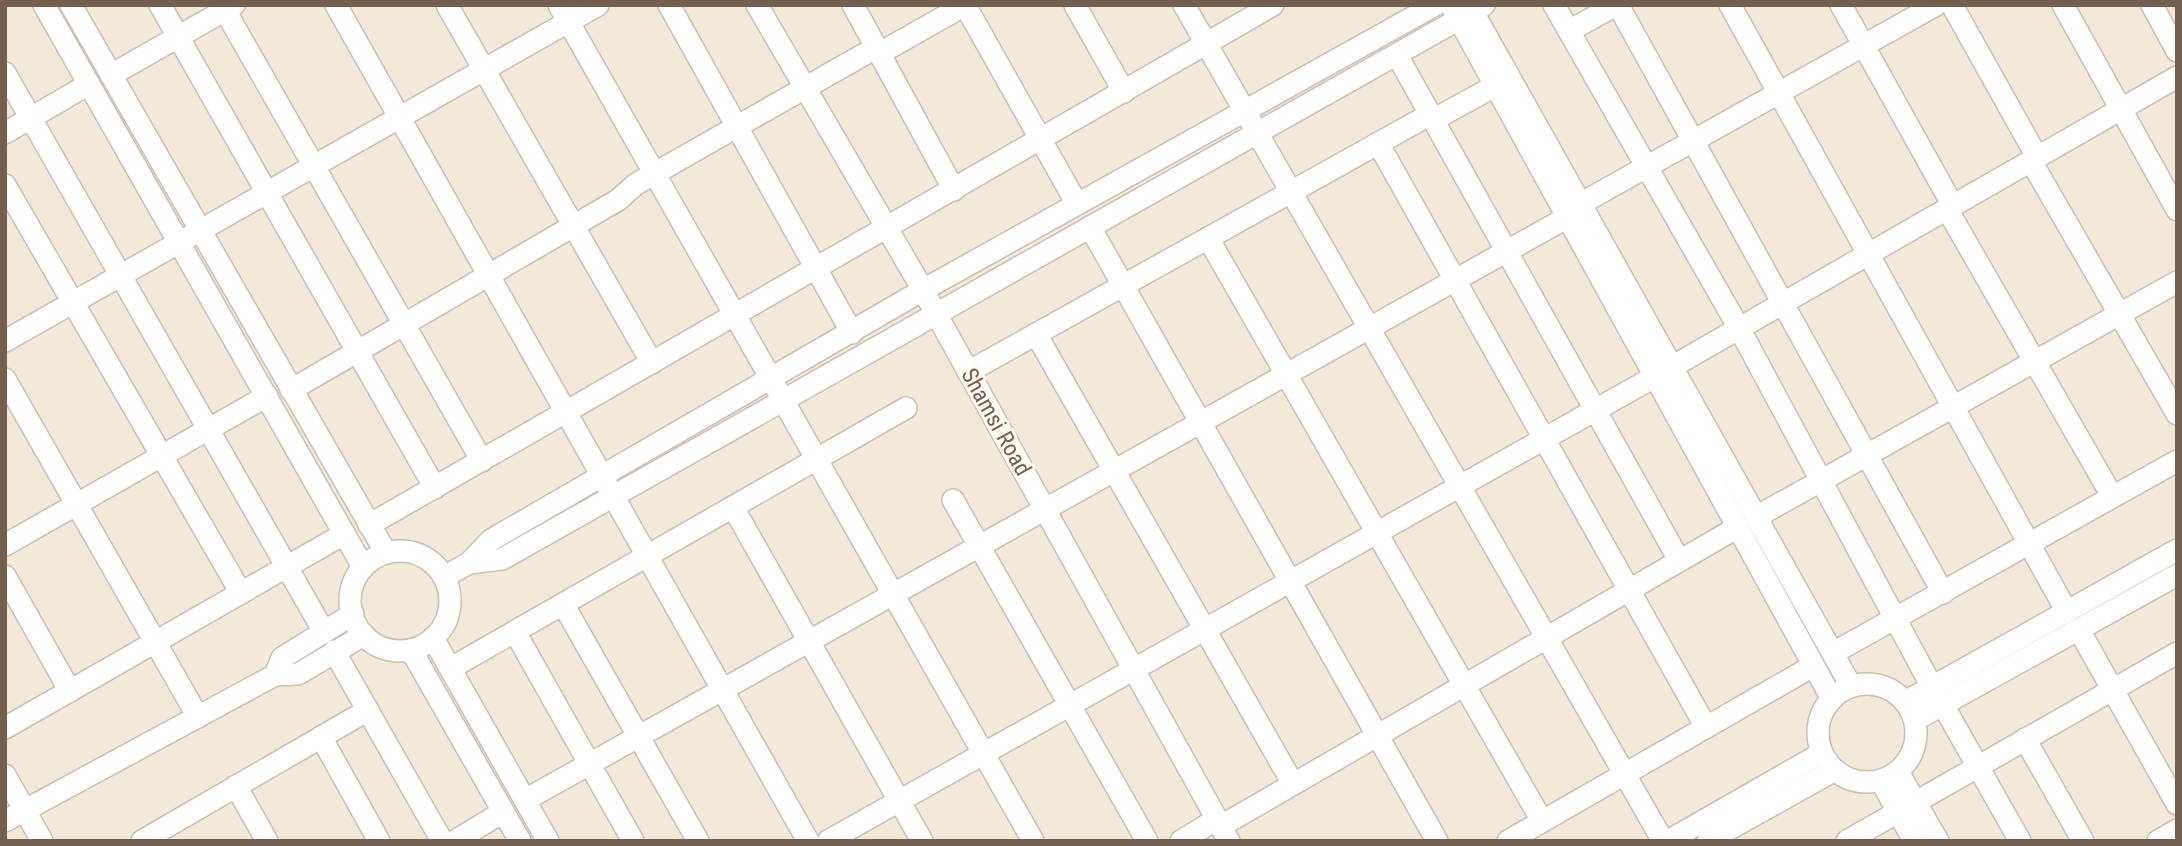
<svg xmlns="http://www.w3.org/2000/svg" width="2182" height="846" viewBox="0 0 2182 846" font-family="'Roboto Condensed',sans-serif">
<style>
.residential{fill:#f2e9da}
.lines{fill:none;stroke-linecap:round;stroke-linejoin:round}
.minor-casing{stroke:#ccbfb2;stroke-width:24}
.minor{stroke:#fff;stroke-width:21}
.labels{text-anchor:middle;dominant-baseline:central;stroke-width:6;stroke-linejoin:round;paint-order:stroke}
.street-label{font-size:23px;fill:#746050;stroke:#fefaf1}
</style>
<rect width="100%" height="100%" fill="#fbf6eb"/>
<!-- residential -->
<rect class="residential" x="5" y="5" width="2172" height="836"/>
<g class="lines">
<defs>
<g id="minor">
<polyline points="44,5 363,567"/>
<polyline points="71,5 386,553"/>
<polyline points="160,5 435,488"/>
<polyline points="222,5 482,461"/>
<polyline points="336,5 808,841"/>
<polyline points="447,5 652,363"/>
<polyline points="559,5 1033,841"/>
<polyline points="669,5 852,333"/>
<polyline points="757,5 923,290 1229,841"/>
<polyline points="853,5 954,190"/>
<polyline points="965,5 1077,204"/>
<polyline points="1075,5 1124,92"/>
<polyline points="1184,5 1663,841"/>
<polyline points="1451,5 1832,699"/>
<polyline points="1469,5 1851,686"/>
<polyline points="1554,5 1739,328 1932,687"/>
<polyline points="1618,5 1943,593"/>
<polyline points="1730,5 2067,612"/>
<polyline points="1841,5 1953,206"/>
<polyline points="1952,5 2037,157"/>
<polyline points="2063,5 2177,210"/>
<polyline points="2152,5 2177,51"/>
<polyline points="1569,31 1616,5"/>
<polyline points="880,53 965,5"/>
<polyline points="1397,55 1679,560"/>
<polyline points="5,73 324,632"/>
<polyline points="111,75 234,5"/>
<polyline points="5,133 89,84"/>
<polyline points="1378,143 1706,727"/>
<polyline points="2031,161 2177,414"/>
<polyline points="5,185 241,593"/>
<polyline points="1580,204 1936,5"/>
<polyline points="1947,209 2112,496"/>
<polyline points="1090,227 1437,841"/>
<polyline points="1208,238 1542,821"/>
<polyline points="1036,334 1293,784"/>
<polyline points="5,341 598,5"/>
<polyline points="968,372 1429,115 1440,116 1495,86"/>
<polyline points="5,379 198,717"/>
<polyline points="291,390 618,200 636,184 877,47"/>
<polyline points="953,500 1147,841"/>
<polyline points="733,507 922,841"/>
<polyline points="1756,517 2177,282"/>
<polyline points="369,525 1273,5"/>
<polyline points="5,545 267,396"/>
<circle cx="400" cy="601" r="50"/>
<polyline points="469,563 502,559 1484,5"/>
<polyline points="5,576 70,691"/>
<polyline points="444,577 469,563 491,540 923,290 1435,5"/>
<polyline points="563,604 698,841"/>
<polyline points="2079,630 2177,804"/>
<polyline points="515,632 633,841"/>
<polyline points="433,638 548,841"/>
<polyline points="411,650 520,841"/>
<polyline points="334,651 442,841"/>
<polyline points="1833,653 2177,461"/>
<polyline points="451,668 906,408"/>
<polyline points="275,675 282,658 353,614"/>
<circle cx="1867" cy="733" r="49"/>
<polyline points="1905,702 2177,550"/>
<polyline points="1943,705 2020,841"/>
<polyline points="1915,720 2177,575"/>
<polyline points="5,728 344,534"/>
<polyline points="321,737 379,841"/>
<polyline points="2025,739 2083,841"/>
<polyline points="1898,772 1938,841"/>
<polyline points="5,775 42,841"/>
<polyline points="1881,781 1914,841"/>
<polyline points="236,786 267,841"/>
<polyline points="525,800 1568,217"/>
<polyline points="1916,802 2177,653"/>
<polyline points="5,821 275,675 298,674 364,635"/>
<polyline points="1221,826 1738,527"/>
<polyline points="142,841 368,710"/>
<polyline points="455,841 503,812"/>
<polyline points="828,841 1656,376 2177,77"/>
<polyline points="1181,841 1217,819"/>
<polyline points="1508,841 1813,666"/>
<polyline points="1668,841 1822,753"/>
<polyline points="1708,841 1835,770"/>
<polyline points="1847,841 1898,812"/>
<polyline points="2158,841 2177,830"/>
</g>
</defs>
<!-- minor casing -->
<use href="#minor" class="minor-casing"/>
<!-- minor -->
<use href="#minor" class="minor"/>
</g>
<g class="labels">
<!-- street labels -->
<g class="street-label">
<text transform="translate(996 422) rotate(61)">Shamsi Road</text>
</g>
</g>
<!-- border -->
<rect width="2182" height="846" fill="none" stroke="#746050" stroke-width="14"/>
</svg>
